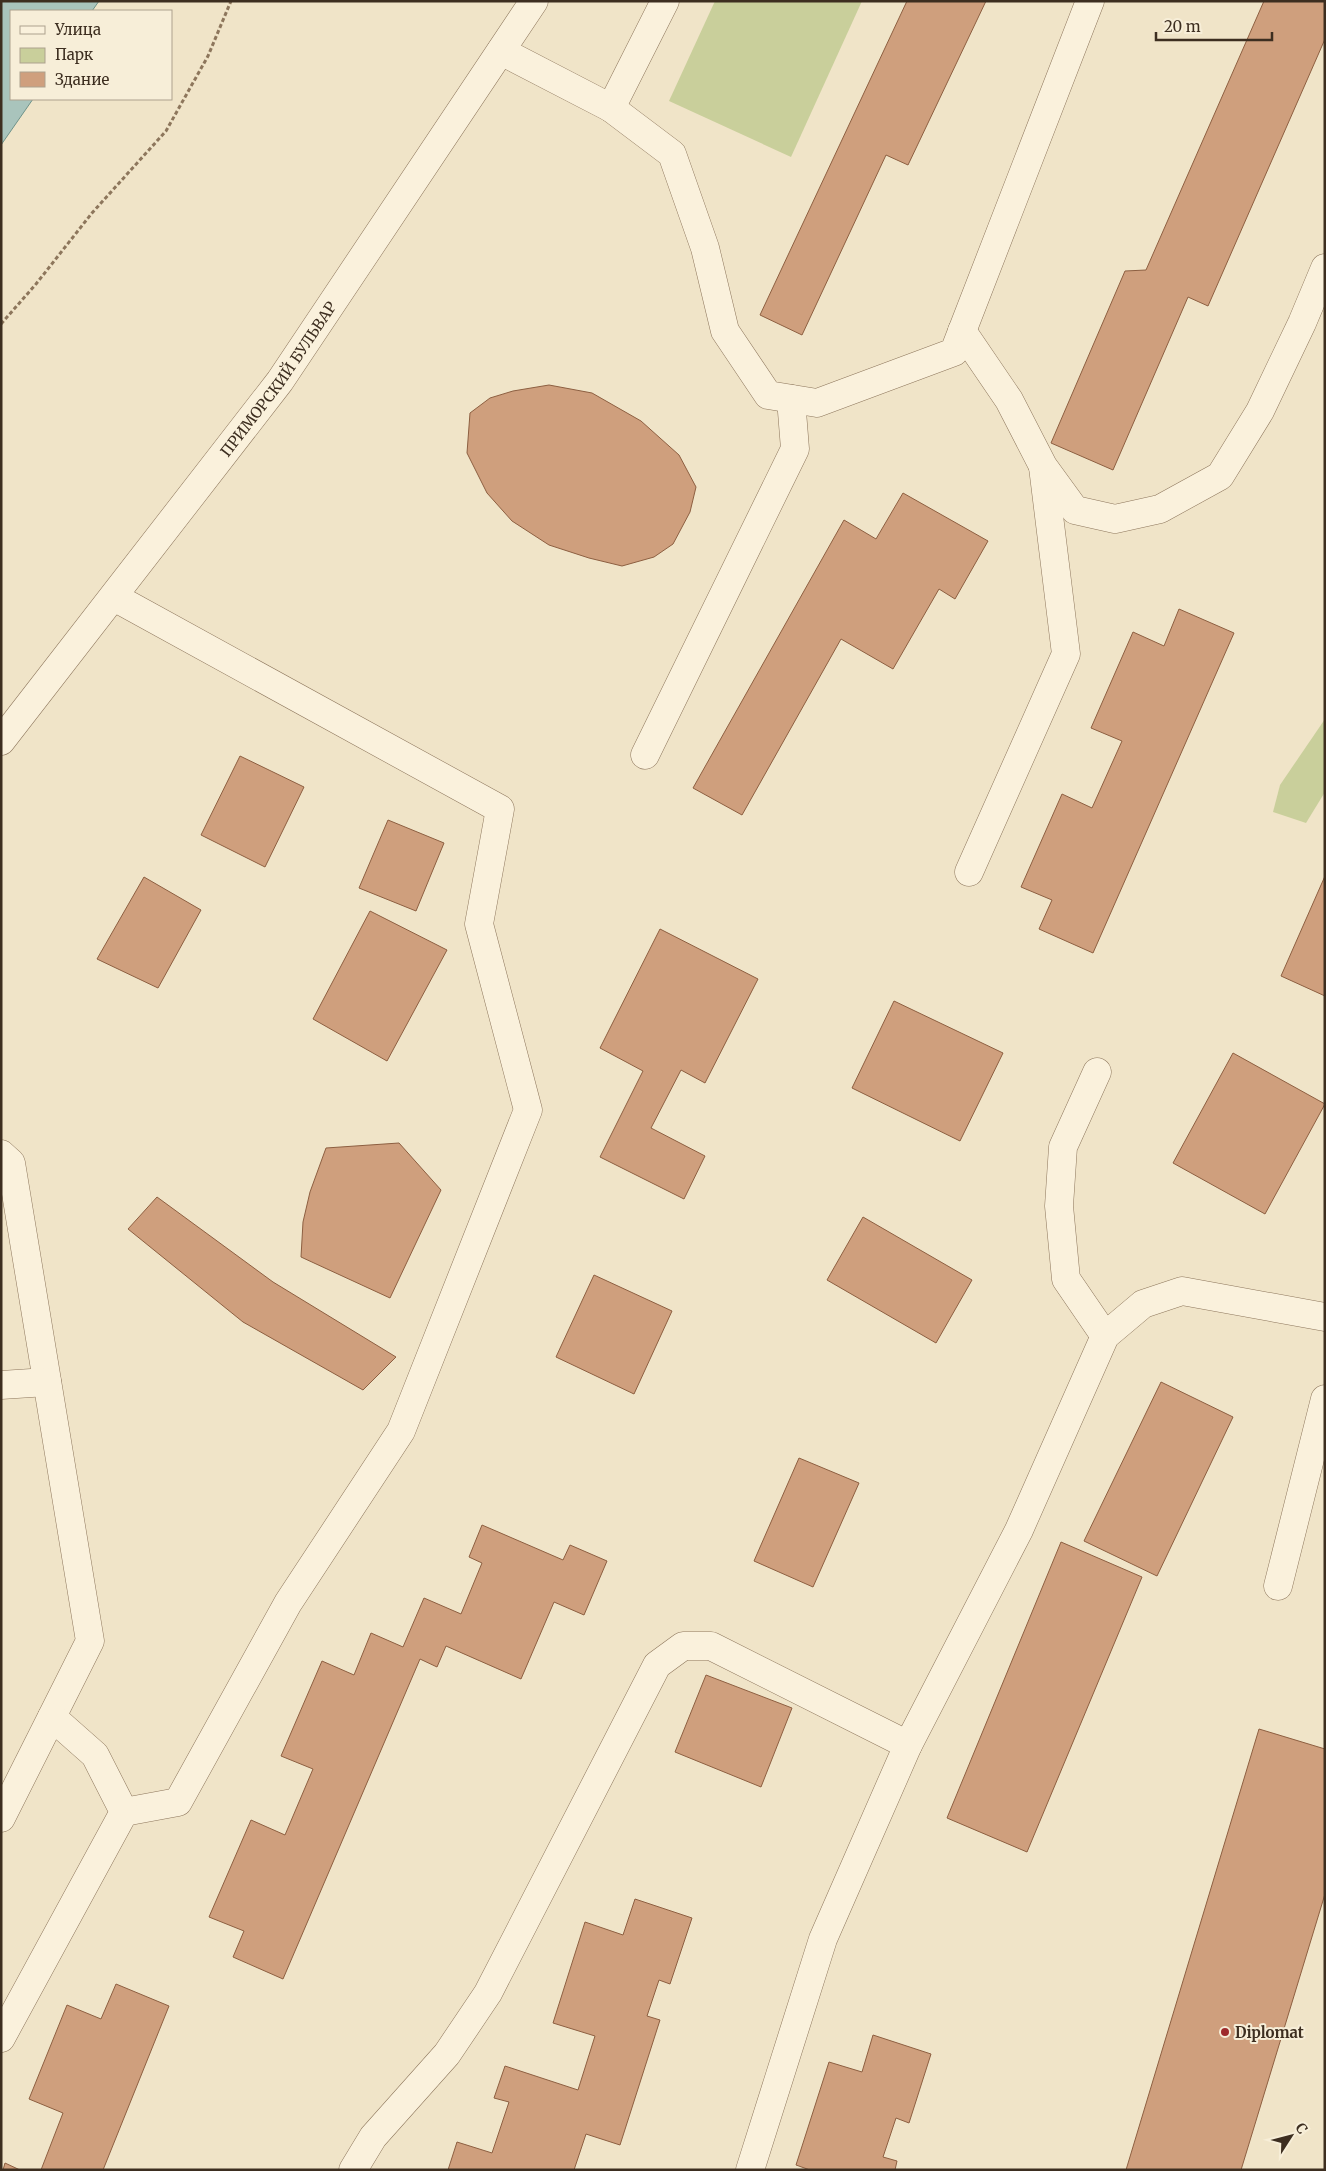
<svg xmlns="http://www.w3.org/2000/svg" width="1326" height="2171" viewBox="0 0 1326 2171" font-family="Merriweather,serif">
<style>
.green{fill:#c9cf9b}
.water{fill:#a9c4bc;stroke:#6f938a}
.building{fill:#cf9f7d;stroke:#8d5f41}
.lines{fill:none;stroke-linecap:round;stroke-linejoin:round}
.minor-casing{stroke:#8d765c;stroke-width:29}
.path{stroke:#8d765c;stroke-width:3;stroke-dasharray:4 2.5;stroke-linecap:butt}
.minor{stroke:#faf1dc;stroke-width:28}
.poi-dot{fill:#9e2a2b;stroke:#f7eed8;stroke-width:2}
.labels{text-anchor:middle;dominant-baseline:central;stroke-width:4;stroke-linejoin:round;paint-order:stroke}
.street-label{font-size:15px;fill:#3d2e20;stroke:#f7eed8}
.poi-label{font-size:15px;font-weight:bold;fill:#3d2e20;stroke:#f7eed8;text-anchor:start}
</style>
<rect width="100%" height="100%" fill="#f0e4c8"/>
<!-- green -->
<g class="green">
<polygon points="715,1 862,1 791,157 669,101"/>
<polygon points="1325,719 1325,792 1306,823 1273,812 1280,785"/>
</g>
<!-- water -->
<polygon class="water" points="1,1 99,1 92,11 11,11 11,99 33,99 1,145"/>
<!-- building -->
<g class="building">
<polygon points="907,1 986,1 908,165 886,155 802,335 760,315"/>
<polygon points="1264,1 1325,1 1325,39 1208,306 1188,297 1113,470 1051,443 1125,271 1146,270"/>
<polygon points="549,385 592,393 641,421 679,455 696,487 690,512 673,544 654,557 622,566 589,558 549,545 512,521 487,493 467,453 470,413 490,398 513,391"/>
<polygon points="903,493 988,541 955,599 939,589 893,669 841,639 742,815 693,788 844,520 876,539"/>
<polygon points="1179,609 1234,633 1093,953 1039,929 1052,900 1021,887 1062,794 1092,808 1122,741 1091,728 1133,632 1164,646"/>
<polygon points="240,756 304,787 265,867 201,835"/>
<polygon points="388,820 444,843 416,911 359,888"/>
<polygon points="1325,876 1325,996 1281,976"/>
<polygon points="144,877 201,910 158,988 97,959"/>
<polygon points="370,911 447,950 387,1061 313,1019"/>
<polygon points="660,929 758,979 705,1083 681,1070 651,1128 705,1156 684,1199 600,1157 643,1071 600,1048"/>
<polygon points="894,1001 1003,1053 960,1141 852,1088"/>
<polygon points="1233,1053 1325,1104 1265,1214 1173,1163"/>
<polygon points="399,1143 441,1190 390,1298 301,1257 303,1222 310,1192 326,1148"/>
<polygon points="157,1197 273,1282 396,1357 363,1390 243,1322 128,1229"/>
<polygon points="863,1217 972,1280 936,1343 827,1280"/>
<polygon points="594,1275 672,1311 634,1394 556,1357"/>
<polygon points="1161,1382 1233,1417 1157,1576 1084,1541"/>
<polygon points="799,1458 859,1483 813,1587 754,1561"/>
<polygon points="482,1525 563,1560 570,1545 607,1561 584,1615 554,1602 521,1679 446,1646 437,1667 420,1659 283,1979 233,1957 244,1931 209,1917 251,1820 285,1835 313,1769 281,1756 322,1661 354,1675 371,1633 403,1647 424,1598 461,1614 482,1563 469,1557"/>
<polygon points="1061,1542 1142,1577 1027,1852 947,1818"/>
<polygon points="706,1675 792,1708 761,1787 675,1752"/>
<polygon points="1259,1729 1325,1749 1325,1894 1241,2170 1126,2170"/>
<polygon points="635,1899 692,1918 670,1984 659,1980 647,2016 660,2020 620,2145 586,2134 574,2170 448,2170 457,2142 492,2153 509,2102 494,2098 505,2066 578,2090 595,2036 553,2023 585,1922 623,1935"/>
<polygon points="116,1984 169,2006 103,2170 41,2170 63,2113 29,2099 67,2005 101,2019"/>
<polygon points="873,2035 931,2054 909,2123 896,2118 883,2157 897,2161 895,2170 810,2170 796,2165 829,2062 862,2072"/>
<polygon points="5,2163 20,2170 3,2170"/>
</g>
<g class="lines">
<defs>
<g id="minor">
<polyline points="501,51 611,108 672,154 705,248 725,331 768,395 817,403 954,352 1090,1"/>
<polyline points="611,108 665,1"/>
<polyline points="962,331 1009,400 1043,466 1075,510 1115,519 1160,509 1220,476 1260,411 1302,323 1325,268"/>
<polyline points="114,597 500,809 479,924 528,1110 401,1431 288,1603 178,1802 124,1812"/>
<path id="s1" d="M1 741 280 381 534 1"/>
<polyline points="645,755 795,449 791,399"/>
<polyline points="969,872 1066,654 1043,467"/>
<polyline points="1097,1072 1063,1147 1059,1206 1066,1279 1105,1336"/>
<polyline points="1,1154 11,1163 90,1641 1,1818"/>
<polyline points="1,1385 47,1382"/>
<polyline points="1278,1586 1325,1399"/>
<polyline points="1,2038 124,1812 95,1755 52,1717"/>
<polyline points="353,2170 373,2137 447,2054 488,1993 657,1665 683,1646 711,1646 908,1745"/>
<polyline points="750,2170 823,1939 908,1745 1019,1530 1105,1336 1143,1304 1182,1291 1325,1317"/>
</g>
</defs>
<!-- minor casing -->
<use href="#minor" class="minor-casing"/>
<!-- path -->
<polyline class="path" points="1,324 36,284 92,213 166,131 208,56 231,1"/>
<!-- minor -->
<use href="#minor" class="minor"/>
</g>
<!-- markers -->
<circle class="poi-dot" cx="1225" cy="2032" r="5"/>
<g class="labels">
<!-- street labels -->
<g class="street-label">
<text stroke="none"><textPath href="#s1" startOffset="456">ПРИМОРСКИЙ БУЛЬВАР</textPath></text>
</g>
<!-- poi labels -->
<g class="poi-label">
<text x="1235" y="2032">Diplomat</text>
</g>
</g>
<!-- border -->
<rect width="1326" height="2171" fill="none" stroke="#3d2e20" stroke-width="5"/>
<!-- legend -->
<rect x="10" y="10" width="162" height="90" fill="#f7eed8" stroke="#ada18e"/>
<rect x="20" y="26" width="25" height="8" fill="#faf1dc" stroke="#ada18e"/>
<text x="55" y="35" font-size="15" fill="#3d2e20">Улица</text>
<rect x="20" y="48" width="25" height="15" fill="#c9cf9b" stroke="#ada18e"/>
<text x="55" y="60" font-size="15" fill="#3d2e20">Парк</text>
<rect x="20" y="72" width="25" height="15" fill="#cf9f7d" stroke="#ada18e"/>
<text x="55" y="85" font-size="15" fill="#3d2e20">Здание</text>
<!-- north arrow -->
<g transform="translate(1291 2136) rotate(54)" stroke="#f7eed8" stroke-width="4" paint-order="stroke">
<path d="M0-4L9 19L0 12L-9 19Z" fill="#3d2e20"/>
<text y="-8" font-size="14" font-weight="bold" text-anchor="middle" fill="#3d2e20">С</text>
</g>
<!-- scale -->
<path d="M1156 32v8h116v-8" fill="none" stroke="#3d2e20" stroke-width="2.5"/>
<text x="1164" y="32" font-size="15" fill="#3d2e20" stroke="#f7eed8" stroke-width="4" paint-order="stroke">20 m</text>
</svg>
